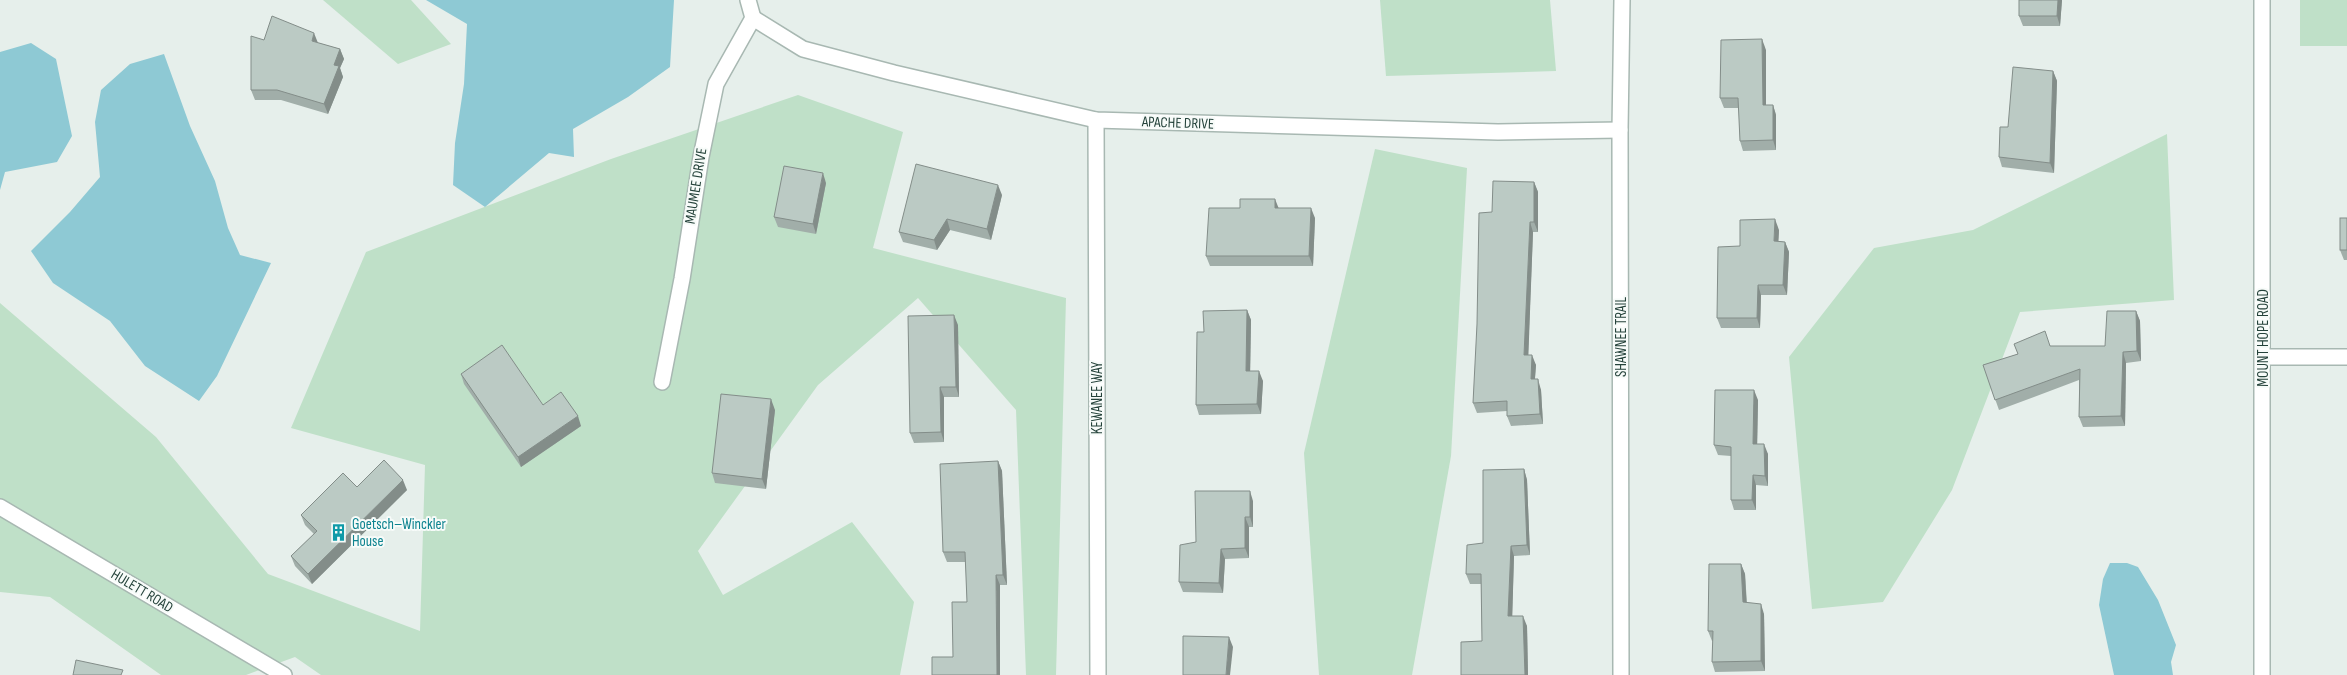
<svg xmlns="http://www.w3.org/2000/svg" width="2347" height="675" viewBox="0 0 2347 675" font-family="'Sofia Sans Condensed',sans-serif">
<style>
.green{fill:#bfe0c8}
.water{fill:#8ec9d4}
.lines{fill:none;stroke-linecap:round;stroke-linejoin:round}
.minor-casing{stroke:#a8b8b2;stroke-width:18}
.tertiary-casing{stroke:#a8b8b2;stroke-width:18}
.minor{stroke:#fff;stroke-width:15}
.tertiary{stroke:#fff;stroke-width:15}
.wall{fill:#a1aea9}
.shaded-wall{fill:#838d89}
.building{fill:#bbcac4;stroke:#838d89}
.labels{text-anchor:middle;dominant-baseline:central;stroke-width:4;stroke-linejoin:round;paint-order:stroke}
.street-label{font-size:15px;fill:#24423a;stroke:#f7fbf9}
.culture-label{font-size:15px;fill:#0d838f;stroke:#f7fbf9;text-anchor:start}
</style>
<rect width="100%" height="100%" fill="#e6efeb"/>
<!-- green -->
<g class="green">
<polygon points="323,0 411,0 451,44 398,64"/>
<polygon points="1380,0 1550,0 1556,71 1386,76"/>
<rect x="2300" y="0" width="47" height="46"/>
<polygon points="798,95 903,132 873,248 1066,298 1056,675 1026,675 1016,410 918,298 818,385 698,551 723,595 852,522 914,602 900,675 321,675 295,657 246,675 161,675 50,597 0,592 0,303 156,437 268,574 420,631 425,465 291,428 366,252 611,159"/>
<polygon points="2167,134 2174,300 2020,312 1952,490 1883,602 1812,609 1789,357 1874,248 1973,230"/>
<polygon points="1375,149 1467,168 1451,456 1412,675 1319,675 1304,453"/>
</g>
<!-- water -->
<g class="water">
<polygon points="426,0 674,0 670,67 628,97 573,129 574,157 549,153 485,207 453,185 455,143 464,84 467,24"/>
<polygon points="31,43 56,59 72,136 57,162 5,172 0,190 0,52"/>
<polygon points="164,54 190,126 215,181 228,228 240,255 271,263 217,376 199,401 145,366 110,321 53,283 31,251 70,212 100,177 95,122 101,90 130,64"/>
<polygon points="2110,563 2127,563 2138,567 2158,600 2176,645 2171,662 2173,675 2114,675 2099,605 2103,579"/>
</g>
<g class="lines">
<defs>
<g id="minor">
<polyline points="753,18 803,49 894,73 1096,120 1498,132 1620,130"/>
<polyline points="1096,120 1098,675"/>
<polyline points="2263,357 2347,357"/>
<polyline points="662,382 682,279 701,157 716,84 753,18 748,0"/>
<polyline points="0,507 284,675"/>
<polyline points="1621,675 1620,130 1622,0"/>
</g>
<polyline id="tertiary" points="2262,0 2262,675"/>
</defs>
<!-- minor casing -->
<use href="#minor" class="minor-casing"/>
<!-- tertiary casing -->
<use href="#tertiary" class="tertiary-casing"/>
<!-- minor -->
<use href="#minor" class="minor"/>
<!-- tertiary -->
<use href="#tertiary" class="tertiary"/>
</g>
<!-- wall -->
<g class="wall">
<polygon points="2019,0 2062,0 2060,26 2023,26 2019,16"/>
<polygon points="264,40 318,43 340,49 344,59 340,68 343,77 328,114 281,100 255,100 251,90"/>
<polygon points="1766,50 1766,105 1773,105 1776,115 1776,150 1743,151 1740,141 1739,108 1724,108 1720,98"/>
<polygon points="2053,71 2057,81 2054,173 2002,167 1999,157 2008,127"/>
<polygon points="1534,182 1538,192 1538,232 1533,232 1528,355 1536,365 1535,379 1541,390 1543,424 1511,426 1507,416 1507,411 1477,413 1473,403"/>
<polygon points="826,183 816,234 778,227 774,217"/>
<polygon points="1002,195 991,240 950,230 937,250 903,242 899,232"/>
<polygon points="1278,208 1315,218 1313,266 1210,266 1206,256"/>
<polygon points="2347,218 2347,260 2344,260 2340,250"/>
<polygon points="1779,230 1778,241 1785,242 1789,252 1787,295 1761,295 1760,328 1721,328 1717,318"/>
<polygon points="1247,310 1251,320 1250,371 1263,381 1261,414 1199,415 1196,405 1204,332"/>
<polygon points="2136,311 2140,321 2141,361 2126,363 2125,426 2083,427 2079,417 2079,380 1999,410 1983,365 2018,354 2014,344 2050,346 2105,346"/>
<polygon points="958,325 959,397 944,397 944,442 914,443 910,433"/>
<polygon points="461,374 543,405 581,426 521,467 464,384"/>
<polygon points="1758,400 1757,444 1768,454 1768,486 1756,485 1756,510 1734,510 1731,500 1731,456 1718,455 1714,445"/>
<polygon points="775,410 766,489 715,483 712,473"/>
<polygon points="998,461 1002,471 1007,585 1000,585 953,657 967,602 966,562 947,562 943,552"/>
<polygon points="1524,469 1527,480 1530,555 1514,556 1512,616 1527,626 1528,675 1461,675 1482,641 1481,584 1470,584 1466,574 1483,543"/>
<polygon points="357,487 407,490 312,584 295,566 291,556 314,534 305,525 301,515"/>
<polygon points="1253,501 1253,527 1249,527 1249,558 1225,559 1223,593 1183,592 1179,582 1196,542"/>
<polygon points="1741,564 1745,574 1747,603 1764,614 1765,671 1715,672 1712,662 1713,641 1712,641 1708,631"/>
</g>
<!-- shaded-wall -->
<g class="shaded-wall">
<polygon points="2058,0 2062,0 2060,26 2057,16"/>
<polygon points="314,33 318,43 312,41"/>
<polygon points="1762,39 1766,50 1766,115 1763,105"/>
<polygon points="340,49 344,59 340,68 343,77 328,114 324,104 334,65"/>
<polygon points="2053,71 2057,81 2054,173 2050,163"/>
<polygon points="1773,105 1776,115 1776,150 1773,140"/>
<polygon points="823,173 826,183 816,234 813,224"/>
<polygon points="1534,182 1538,192 1538,232 1534,222"/>
<polygon points="998,185 1002,195 991,240 987,229"/>
<polygon points="1275,199 1279,209 1275,208"/>
<polygon points="1311,208 1315,218 1313,266 1309,256"/>
<polygon points="947,219 950,230 937,250 934,240"/>
<polygon points="1775,219 1779,230 1778,251 1774,241"/>
<polygon points="1530,222 1533,232 1528,365 1524,355"/>
<polygon points="1785,242 1789,252 1787,295 1783,285"/>
<polygon points="1758,285 1761,295 1760,328 1757,318"/>
<polygon points="1247,310 1251,320 1250,381 1246,371"/>
<polygon points="2136,311 2140,321 2141,361 2137,351"/>
<polygon points="954,315 958,325 959,397 956,387"/>
<polygon points="2123,352 2126,363 2125,426 2121,416"/>
<polygon points="1532,355 1536,365 1534,389 1531,379"/>
<polygon points="1259,371 1263,381 1261,414 1257,404"/>
<polygon points="1538,379 1541,390 1543,424 1540,414"/>
<polygon points="940,387 944,397 944,442 941,432"/>
<polygon points="1754,390 1758,400 1757,454 1753,444"/>
<polygon points="771,399 775,410 766,489 762,479"/>
<polygon points="578,416 581,426 521,467 518,457"/>
<polygon points="1764,444 1768,454 1768,486 1765,476"/>
<polygon points="998,461 1002,471 1007,585 1003,575"/>
<polygon points="1524,469 1527,480 1530,555 1527,545"/>
<polygon points="1753,475 1756,485 1756,510 1752,500"/>
<polygon points="403,480 407,490 312,584 308,574"/>
<polygon points="1250,491 1253,501 1253,527 1250,517"/>
<polygon points="1245,517 1249,527 1249,558 1245,548"/>
<polygon points="1511,546 1514,556 1512,626 1508,616"/>
<polygon points="1221,549 1225,559 1223,593 1219,583"/>
<polygon points="1741,564 1745,574 1747,613 1743,602"/>
<polygon points="996,575 1000,585 1000,675 997,675"/>
<polygon points="1761,604 1764,614 1765,671 1761,661"/>
<polygon points="1523,616 1527,626 1528,675 1525,675"/>
<polygon points="1229,637 1233,647 1230,675 1226,675"/>
</g>
<!-- building -->
<g class="building">
<polygon points="2019,0 2058,0 2057,16 2019,16"/>
<polygon points="272,16 314,33 312,41 340,49 334,65 339,66 324,104 277,90 251,90 251,36 264,40"/>
<polygon points="1762,39 1763,105 1773,105 1773,140 1740,141 1738,98 1720,98 1721,40"/>
<polygon points="2013,67 2053,71 2050,163 1999,157 2000,127 2008,127"/>
<polygon points="916,164 998,185 987,229 947,219 934,240 899,232"/>
<polygon points="784,166 823,173 813,224 774,217"/>
<polygon points="1493,181 1534,182 1534,222 1530,222 1524,355 1532,355 1531,379 1538,379 1540,414 1507,416 1507,401 1473,403 1477,324 1479,213 1492,212"/>
<polygon points="1240,199 1275,199 1275,208 1311,208 1309,256 1206,256 1209,208 1240,208"/>
<rect x="2340" y="218" width="7" height="32"/>
<polygon points="1775,219 1774,241 1785,242 1783,285 1758,285 1757,318 1717,318 1718,247 1740,246 1740,220"/>
<polygon points="1247,310 1246,371 1259,371 1257,404 1196,405 1197,332 1204,332 1203,311"/>
<polygon points="2107,311 2136,311 2137,351 2123,352 2121,416 2079,417 2080,369 1995,400 1983,365 2018,354 2014,344 2045,331 2050,346 2105,346"/>
<polygon points="954,315 956,387 940,387 941,432 910,433 908,316"/>
<polygon points="502,345 543,405 561,392 578,416 518,457 461,374"/>
<polygon points="1715,390 1754,390 1753,444 1764,444 1765,476 1753,475 1752,500 1731,500 1731,447 1714,445"/>
<polygon points="721,394 771,399 762,479 712,473"/>
<polygon points="384,460 403,480 308,574 291,556 317,531 301,515 343,473 357,487"/>
<polygon points="998,461 1003,575 996,575 997,675 932,675 932,657 953,657 952,602 967,602 965,552 943,552 940,464"/>
<polygon points="1524,469 1527,545 1511,546 1508,616 1523,616 1525,675 1461,675 1461,642 1482,641 1481,574 1466,574 1467,545 1483,543 1483,470"/>
<polygon points="1195,491 1250,491 1250,517 1245,517 1245,548 1221,549 1219,583 1179,582 1180,545 1196,542"/>
<polygon points="1709,564 1741,564 1743,602 1761,604 1761,661 1712,662 1713,631 1708,631"/>
<polygon points="1183,636 1229,637 1226,675 1183,675"/>
<polygon points="76,660 123,670 121,675 73,675"/>
</g>
<!-- icons -->
<defs>
<symbol id="building-bare" viewBox="-9 -9 18 18"><path d="M-4-6H4V6H1V3H-1V6H-4ZM-2.5-4.3h1.7v1.8h-1.7ZM.8-4.3h1.7v1.8H.8ZM-2.5-1h1.7V.8h-1.7ZM.8-1h1.7V.8H.8Z" fill="#0f9aa8" stroke="#f7fbf9" stroke-width="2.5" paint-order="stroke"/></symbol>
</defs>
<g fill-rule="evenodd">
<use href="#building-bare" x="326" y="520" width="25" height="25"/>
</g>
<g class="labels">
<!-- street labels -->
<g class="street-label">
<text transform="translate(1178 123) rotate(2)">APACHE DRIVE</text>
<text transform="translate(696 186) rotate(-81)">MAUMEE DRIVE</text>
<text transform="translate(1621 337) rotate(-90)">SHAWNEE TRAIL</text>
<text transform="translate(2263 338) rotate(-90)">MOUNT HOPE ROAD</text>
<text transform="translate(1097 398) rotate(-90)">KEWANEE WAY</text>
<text transform="translate(142 591) rotate(31)">HULETT ROAD</text>
</g>
<!-- culture labels -->
<g class="culture-label">
<text x="352" y="524">Goetsch–Winckler<tspan x="352" dy="17">House</tspan></text>
</g>
</g>
</svg>
